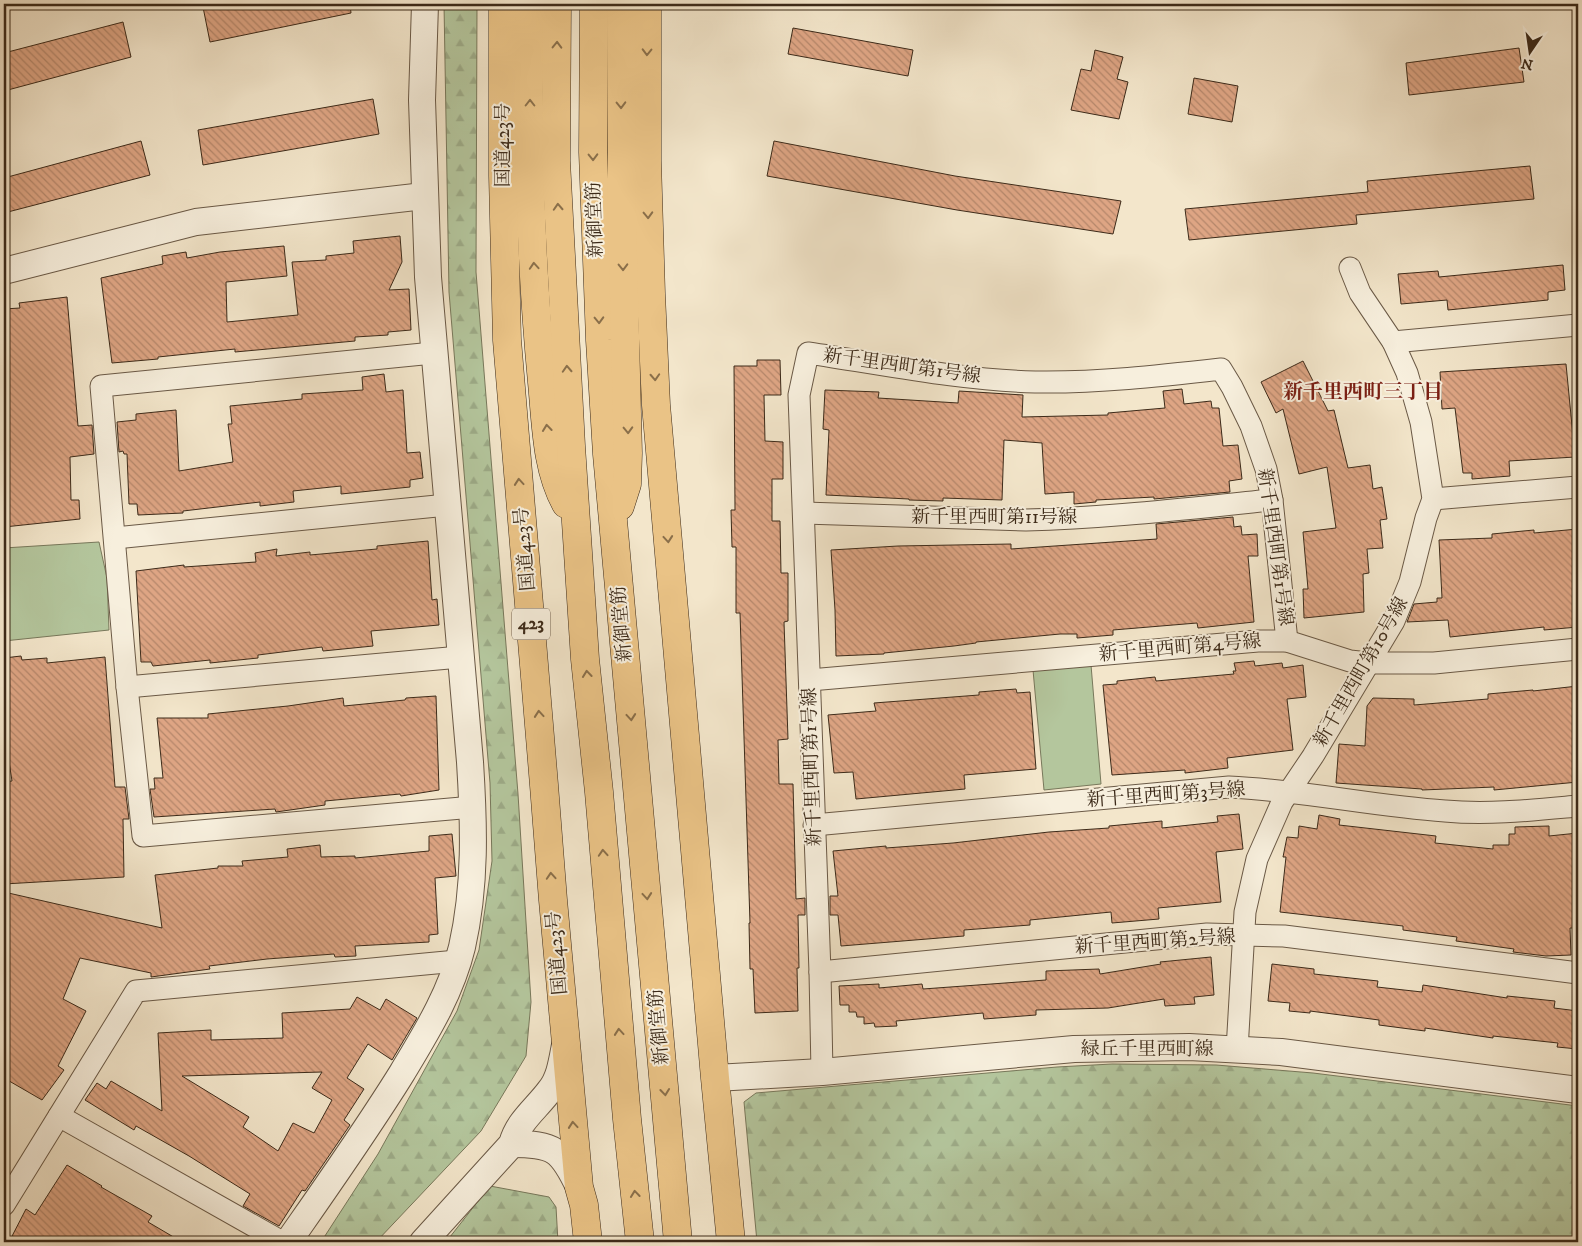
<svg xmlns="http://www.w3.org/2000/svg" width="1582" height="1246" viewBox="0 0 1582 1246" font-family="'IM FELL DW Pica','Noto Serif JP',serif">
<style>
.forest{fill:url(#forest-firs);stroke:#78785b}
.park{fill:#b4c69d;stroke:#78785b}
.building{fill:url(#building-back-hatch);stroke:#3c2a19;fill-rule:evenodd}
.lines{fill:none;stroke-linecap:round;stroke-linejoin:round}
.minor-casing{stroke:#6a5946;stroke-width:23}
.tertiary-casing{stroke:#6a5946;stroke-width:28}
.trunk-casing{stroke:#3c2a19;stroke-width:29}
.minor{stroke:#f7efdd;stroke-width:21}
.tertiary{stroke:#f7efdd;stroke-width:26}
.trunk{stroke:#eac386;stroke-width:28}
.oneway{stroke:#8a6f4a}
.labels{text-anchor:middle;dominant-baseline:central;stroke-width:4;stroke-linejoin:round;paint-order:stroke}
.shield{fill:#f7efdd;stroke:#746554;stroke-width:1}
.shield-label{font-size:18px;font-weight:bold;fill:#3c2a19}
.street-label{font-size:19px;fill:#3c2a19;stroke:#f7efdd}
.neighbourhood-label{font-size:20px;font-weight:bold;fill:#7a1f14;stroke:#f7efdd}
</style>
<defs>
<pattern id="forest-firs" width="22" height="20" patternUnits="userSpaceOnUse" patternTransform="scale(1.25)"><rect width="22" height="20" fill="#b4c69d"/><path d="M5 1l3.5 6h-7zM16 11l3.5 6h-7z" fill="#9caa87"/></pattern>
<pattern id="building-back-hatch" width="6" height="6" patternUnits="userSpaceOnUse" patternTransform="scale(1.25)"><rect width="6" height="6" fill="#dea584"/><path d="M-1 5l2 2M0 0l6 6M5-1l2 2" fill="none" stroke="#b5876b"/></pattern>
</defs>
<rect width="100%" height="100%" fill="#f3e6cb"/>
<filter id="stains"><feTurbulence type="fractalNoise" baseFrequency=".004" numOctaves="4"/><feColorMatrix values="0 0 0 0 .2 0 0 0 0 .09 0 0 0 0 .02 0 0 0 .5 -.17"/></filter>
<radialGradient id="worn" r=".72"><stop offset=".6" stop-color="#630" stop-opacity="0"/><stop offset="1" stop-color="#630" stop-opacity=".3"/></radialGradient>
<!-- forest -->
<g class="forest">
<polygon points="444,4 477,4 476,272 518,794 531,1002 526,1056 481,1131 376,1242 321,1242 378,1154 457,1011 479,950 492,861 490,783 449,292"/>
<polygon points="1112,1064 1216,1065 1313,1073 1578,1106 1578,1242 757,1242 744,1102 756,1093 1057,1067"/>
<polygon points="490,1186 549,1197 556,1207 558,1242 446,1242"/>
</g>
<!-- park -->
<g class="park">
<polygon points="99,542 107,578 109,630 4,641 4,548"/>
<polygon points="1091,665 1101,784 1044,790 1033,670"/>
</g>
<!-- building -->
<g class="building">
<polygon points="219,4 350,4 351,13 210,42 203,7"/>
<polygon points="123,22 131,57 4,91 4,53"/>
<polygon points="793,28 913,50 908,76 788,54"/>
<polygon points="1519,48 1524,82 1409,95 1406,63"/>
<polygon points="1095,50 1123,57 1117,79 1128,82 1119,119 1071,110 1081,69 1091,71"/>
<polygon points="1194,78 1238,86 1232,122 1188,114"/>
<polygon points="373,99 379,134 203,165 198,130"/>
<polygon points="141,141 150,175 4,213 4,178"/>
<polygon points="774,141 955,176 1121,201 1113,234 957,210 767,176"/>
<polygon points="1530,166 1534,199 1356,215 1357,224 1189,240 1185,209 1368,192 1367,181"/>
<polygon points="400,236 402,262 389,290 409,289 411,330 388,332 388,335 355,337 355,341 235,352 235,349 158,357 158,359 112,363 101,278 163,264 162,256 186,252 187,258 220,252 284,246 287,276 226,282 227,322 298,315 292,262 326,260 326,256 354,253 353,241"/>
<polygon points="1563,265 1565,290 1548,292 1548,300 1448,310 1447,300 1401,304 1398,274 1438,271 1439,277"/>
<polygon points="67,297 78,426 92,425 94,454 70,457 71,500 79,500 80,519 4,527 4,309 20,308 19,303"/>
<polygon points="757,360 780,360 781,395 764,395 765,441 783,442 783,479 772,479 772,521 780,521 781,573 788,573 788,621 784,622 788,739 778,740 779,784 793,784 796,899 805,898 805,915 798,915 799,968 797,968 798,1011 755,1013 753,969 750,969 749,923 750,923 740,613 736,613 736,547 732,547 731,510 735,510 734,366 757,366"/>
<polygon points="1303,361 1328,411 1334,410 1348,468 1370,465 1373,489 1382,487 1387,519 1380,520 1383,548 1367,549 1369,573 1363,574 1364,612 1304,618 1303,589 1308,589 1303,532 1336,528 1327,467 1299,474 1283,409 1276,413 1261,382"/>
<polygon points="1566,364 1575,457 1509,461 1510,476 1472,479 1472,473 1463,473 1455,408 1442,409 1440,372"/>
<polygon points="384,374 386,392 403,390 407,453 420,452 423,478 410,480 410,487 341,494 341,486 293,491 294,502 260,506 260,502 183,511 183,513 138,515 137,504 129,504 127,454 124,454 123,451 119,452 117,422 136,420 136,414 176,410 179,471 233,462 228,424 232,424 230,406 302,399 302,394 363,390 362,377"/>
<polygon points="1182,389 1184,404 1211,401 1212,408 1219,408 1223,446 1238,445 1242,479 1229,481 1230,492 1154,499 1154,497 1096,500 1096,502 1074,504 1074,492 1045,494 1042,443 1004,440 1002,500 943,498 943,501 909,500 909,499 826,495 829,430 823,429 825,390 879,392 878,398 958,403 959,391 1023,395 1022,417 1108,415 1108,413 1165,408 1163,391"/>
<polygon points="1233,517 1234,527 1241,526 1242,535 1257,534 1258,556 1248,556 1254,622 1198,628 1197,623 1113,630 1113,635 1077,638 1077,634 1060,634 976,642 976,643 954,646 884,653 884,654 836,656 835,610 831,550 898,546 1011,544 1011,549 1157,539 1156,524"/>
<polygon points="1578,529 1578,627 1544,630 1544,627 1450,637 1448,620 1407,622 1414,604 1437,602 1437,598 1442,598 1439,540 1492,538 1492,534 1534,530 1534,533"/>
<polygon points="428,541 432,600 437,599 439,625 371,631 373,646 323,651 322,647 258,655 258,658 210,663 210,660 153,666 151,662 141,662 136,571 184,565 184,567 256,562 255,553 277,549 276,556 310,552 310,555 377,549 377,546"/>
<polygon points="21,656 22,660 47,658 47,663 105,657 115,787 125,787 129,819 123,819 124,877 4,884 4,782 12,781 4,729 4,658"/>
<polygon points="1254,661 1255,666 1282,663 1283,668 1303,665 1306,697 1287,699 1293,750 1227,758 1228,768 1185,773 1185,770 1112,775 1103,685 1117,684 1117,681 1155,677 1156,681 1234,674 1233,671 1236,671 1234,663"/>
<polygon points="1578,686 1578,782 1494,790 1494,787 1422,790 1422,789 1336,783 1339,744 1365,746 1367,706 1373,698 1414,699 1414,705 1488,699 1488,694 1533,690 1533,691"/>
<polygon points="1016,689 1017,693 1030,692 1036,769 964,775 965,789 856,799 853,772 834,773 828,715 876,711 874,703 979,695 979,692"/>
<polygon points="436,696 439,790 401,796 400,794 325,801 325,805 276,812 275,809 154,817 150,789 155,789 154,778 163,778 157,718 208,718 208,714 288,706 343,698 344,706 405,700 406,698"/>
<polygon points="1239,814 1243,849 1216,852 1221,902 1158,908 1159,919 1112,923 1111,912 1030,920 1030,925 964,930 964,936 841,946 838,915 830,915 830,896 838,896 833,851 886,846 886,848 953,843 1049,832 1109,828 1109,826 1162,821 1162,828 1218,822 1217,816"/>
<polygon points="1319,815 1340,819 1339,825 1436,836 1435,843 1493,849 1493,845 1509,845 1509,834 1515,834 1515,827 1549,826 1549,836 1578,833 1578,928 1570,928 1571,955 1546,956 1513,952 1514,949 1456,941 1457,937 1403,930 1403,926 1280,912 1286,857 1283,857 1287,837 1298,838 1299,826 1317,829"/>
<polygon points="452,834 456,876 435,878 438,934 429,935 429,942 355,946 356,956 335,957 334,954 267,959 209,966 210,969 151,977 151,973 80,958 63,999 86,1011 58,1066 64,1070 42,1100 4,1078 4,892 162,928 155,875 218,868 218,866 243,866 242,861 288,857 287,849 320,845 321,857 355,856 355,858 429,851 429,836"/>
<polygon points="1211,957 1214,995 1194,997 1195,1004 1165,1006 1164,999 1108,1008 1036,1010 1036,1015 984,1019 983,1013 896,1021 897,1026 875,1027 874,1023 864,1024 864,1017 857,1017 856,1012 849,1012 849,1005 840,1005 839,986 879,984 879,988 922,984 923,989 1046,980 1046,971 1099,969 1100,974 1161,964 1160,962"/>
<polygon points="1272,964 1314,969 1314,974 1378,981 1377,987 1422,992 1423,985 1507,998 1507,996 1555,1001 1554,1008 1578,1011 1578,1049 1557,1047 1558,1043 1493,1036 1493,1038 1425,1028 1425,1031 1379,1025 1379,1020 1310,1011 1310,1013 1289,1011 1290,1003 1268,1001"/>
<path d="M357 997 380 1010 386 999 417 1018 392 1060 368 1044 347 1078 364 1089 344 1120 350 1125 305 1191 302 1190 279 1226 243 1206 250 1194 189 1156 136 1126 134 1130 85 1100 97 1083 106 1089 111 1081 162 1111 158 1033 211 1030V1040L283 1038 282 1013 350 1009ZM322 1072 312 1088 332 1100 314 1133 293 1123 278 1151 243 1127 249 1117 182 1076Z"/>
<polygon points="67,1165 102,1186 101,1187 152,1216 148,1222 182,1242 9,1242 26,1209 35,1215"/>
</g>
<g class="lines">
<defs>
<g id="minor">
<polyline points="1393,342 1578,325"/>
<polyline points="433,353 101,386 127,687 143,836 473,807"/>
<polyline points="1433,499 1578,487"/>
<path d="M804 513 1026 520C1109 518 1191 508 1272 500"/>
<polyline points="115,538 447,505"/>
<polyline points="810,680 1258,641 1287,641 1350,661 1368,663 1434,663 1578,649"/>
<polyline points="127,687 460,657"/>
<path d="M814 825 1229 787C1301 790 1372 806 1445 811 1489 815 1534 810 1578 806"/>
<polyline points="820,972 1207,934 1284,936 1578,973"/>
<polyline points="1237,1050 1245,912 1257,859 1282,802 1313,756 1394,621 1410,582 1426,518 1433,499 1421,422 1407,373 1393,342 1360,293 1350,268"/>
<path d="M822 1072 820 972 799 395 808 353C883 364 959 380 1035 382 1097 383 1159 376 1221 369L1232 387 1251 426 1266 469 1272 500 1287 641"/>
<polyline points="59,1116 282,1242"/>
<polyline points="4,1205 136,991 457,961"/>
</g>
<g id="tertiary">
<polyline points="4,271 196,222 424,196"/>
<polyline points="715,1078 822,1072 1074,1049 1189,1047 1281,1052 1578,1090"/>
<path d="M512 1144C554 1144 561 1149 579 1187"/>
<path d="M288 1242C327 1186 366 1131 402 1073 426 1033 451 993 462 947 476 885 474 825 470 762L428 277 422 100 425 4"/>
<path d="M423 1242 512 1144C518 1121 537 1108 550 1090 560 1078 562 1060 565 1045"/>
</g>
<g id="trunk">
<polyline points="503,4 503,176 507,340 544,785 553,900 579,1187 584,1205 588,1242"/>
<path d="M530 4C527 130 530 257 542 382 546 423 546 468 566 504"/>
<polyline points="557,4 556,161 571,446 585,659 599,792 627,1119 640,1242"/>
<polyline points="594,4 593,152 600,340 607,454 678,1242"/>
<polyline points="647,4 647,161 651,294 656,405 715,1078 731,1242"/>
<polyline points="620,506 627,484 628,453 622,217 621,4"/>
</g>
</defs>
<!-- minor casing -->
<use href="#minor" class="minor-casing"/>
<!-- tertiary casing -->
<use href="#tertiary" class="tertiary-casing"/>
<!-- trunk casing -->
<use href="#trunk" class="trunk-casing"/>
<!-- minor -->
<use href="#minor" class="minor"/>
<!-- tertiary -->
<use href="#tertiary" class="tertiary"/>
<!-- trunk -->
<use href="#trunk" class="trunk"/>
</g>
<!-- one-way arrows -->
<defs><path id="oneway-chevron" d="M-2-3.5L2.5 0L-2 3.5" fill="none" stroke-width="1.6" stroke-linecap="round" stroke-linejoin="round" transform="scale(1.25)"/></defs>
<g class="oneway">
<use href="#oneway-chevron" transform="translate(557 45) rotate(-89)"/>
<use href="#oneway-chevron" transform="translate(647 52) rotate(91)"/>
<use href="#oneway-chevron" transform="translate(530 103) rotate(-90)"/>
<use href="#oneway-chevron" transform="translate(621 105) rotate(89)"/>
<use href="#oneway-chevron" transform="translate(593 157) rotate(89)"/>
<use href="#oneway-chevron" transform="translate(558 207) rotate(-93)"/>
<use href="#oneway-chevron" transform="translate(648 215) rotate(88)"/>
<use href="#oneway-chevron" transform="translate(534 266) rotate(-94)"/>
<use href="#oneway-chevron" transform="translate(623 267) rotate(89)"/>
<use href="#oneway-chevron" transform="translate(599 320) rotate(88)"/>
<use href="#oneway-chevron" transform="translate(567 369) rotate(-93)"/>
<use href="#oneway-chevron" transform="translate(655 377) rotate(87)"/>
<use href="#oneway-chevron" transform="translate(547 428) rotate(-96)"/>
<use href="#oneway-chevron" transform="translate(628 430) rotate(88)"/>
<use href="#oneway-chevron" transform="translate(519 482) rotate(-95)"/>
<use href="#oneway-chevron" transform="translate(668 539) rotate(85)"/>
<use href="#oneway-chevron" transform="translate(587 674) rotate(-96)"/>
<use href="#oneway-chevron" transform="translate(539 714) rotate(-95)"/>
<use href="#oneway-chevron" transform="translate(631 717) rotate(85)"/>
<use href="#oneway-chevron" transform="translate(603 853) rotate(-94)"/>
<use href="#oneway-chevron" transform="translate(551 876) rotate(-94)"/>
<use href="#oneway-chevron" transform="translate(647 896) rotate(85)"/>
<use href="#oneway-chevron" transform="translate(619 1032) rotate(-95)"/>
<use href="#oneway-chevron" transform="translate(665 1092) rotate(84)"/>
<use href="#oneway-chevron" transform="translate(573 1125) rotate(-95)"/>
<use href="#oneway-chevron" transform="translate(635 1194) rotate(-96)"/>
</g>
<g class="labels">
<!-- shield labels -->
<rect class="shield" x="512" y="608.5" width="38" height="31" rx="4"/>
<g class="shield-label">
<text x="531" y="624">423</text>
</g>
<!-- street labels -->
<g class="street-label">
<text transform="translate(503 145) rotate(-90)">国道423号</text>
<text transform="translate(595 220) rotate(-92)">新御堂筋</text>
<text transform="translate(902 366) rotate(8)">新千里西町第1号線</text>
<text x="994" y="517">新千里西町第11号線</text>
<text transform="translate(1275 547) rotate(82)">新千里西町第1号線</text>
<text transform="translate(525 549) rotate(-95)">国道423号</text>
<text transform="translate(622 624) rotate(-95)">新御堂筋</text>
<text transform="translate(1180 648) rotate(-5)">新千里西町第4号線</text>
<text transform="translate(1361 672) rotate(-60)">新千里西町第10号線</text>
<text transform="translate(812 767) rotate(-92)">新千里西町第1号線</text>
<text transform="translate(1166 795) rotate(-4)">新千里西町第3号線</text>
<text transform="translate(1155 942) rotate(-4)">新千里西町第2号線</text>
<text transform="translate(557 953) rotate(-95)">国道423号</text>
<text transform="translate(659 1027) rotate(-95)">新御堂筋</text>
<text x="1147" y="1049">緑丘千里西町線</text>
</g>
<!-- neighbourhood labels -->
<g class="neighbourhood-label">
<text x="1363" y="392">新千里西町三丁目</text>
</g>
</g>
<!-- margin -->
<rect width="1582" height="1246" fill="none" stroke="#f3e6cb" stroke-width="20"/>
<rect x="5" y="5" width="1572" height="1236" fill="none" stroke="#3c2a19" stroke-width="2.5"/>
<rect x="10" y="10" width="1562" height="1226" fill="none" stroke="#3c2a19"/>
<!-- north arrow -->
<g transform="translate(1530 52) rotate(193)" stroke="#f7efdd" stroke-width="4" paint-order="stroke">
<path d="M0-4L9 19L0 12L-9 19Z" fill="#3c2a19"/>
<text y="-8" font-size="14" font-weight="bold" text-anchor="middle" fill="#3c2a19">N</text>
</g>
<rect width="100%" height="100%" filter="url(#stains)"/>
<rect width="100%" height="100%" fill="url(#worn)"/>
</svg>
